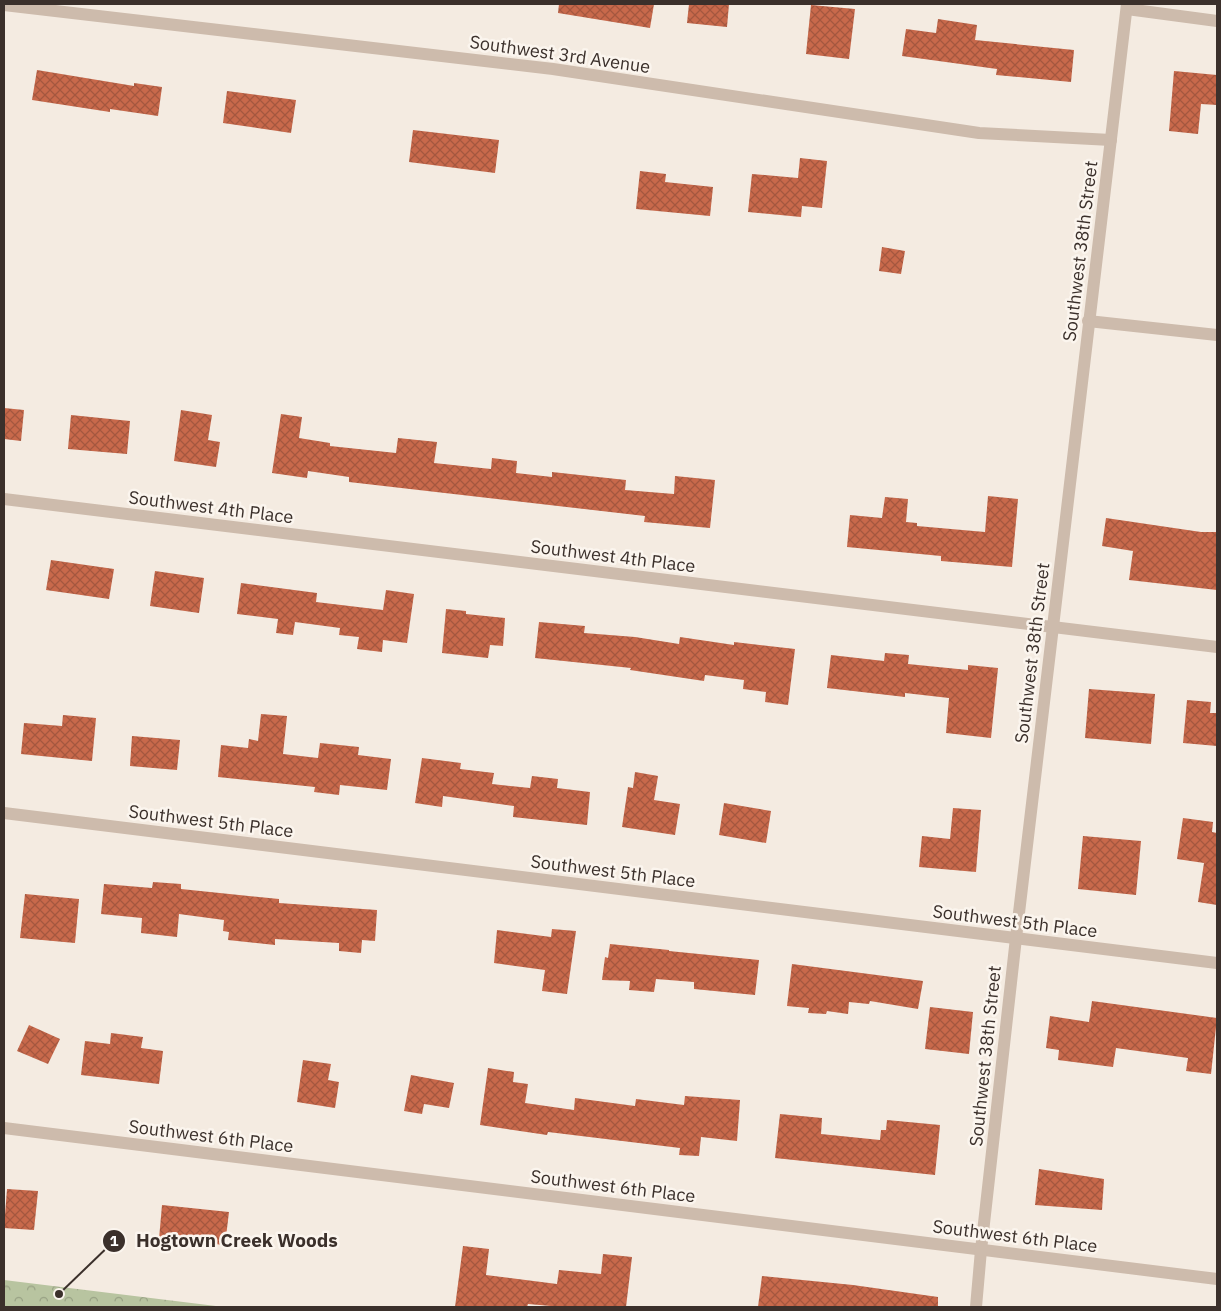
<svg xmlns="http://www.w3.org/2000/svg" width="1221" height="1311" viewBox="0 0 1221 1311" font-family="'IBM Plex Sans',sans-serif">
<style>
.forest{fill:url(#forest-crowns)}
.building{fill:url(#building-cross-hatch)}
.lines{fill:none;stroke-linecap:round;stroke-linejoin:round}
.minor{stroke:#cdbbac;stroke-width:12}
.labels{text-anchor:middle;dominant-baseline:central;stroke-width:5;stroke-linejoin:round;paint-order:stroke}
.street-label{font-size:18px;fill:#3b302b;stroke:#fbf5ee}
.leader{fill:none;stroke:#3b302b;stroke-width:2}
.callout-dot{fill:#3b302b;stroke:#fbf5ee;stroke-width:2}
.mark-label{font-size:15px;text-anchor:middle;font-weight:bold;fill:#fff}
.callout-label{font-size:19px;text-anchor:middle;font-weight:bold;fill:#3b302b;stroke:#fbf5ee;stroke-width:5;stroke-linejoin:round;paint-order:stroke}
</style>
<defs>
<pattern id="forest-crowns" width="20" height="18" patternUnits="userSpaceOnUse" patternTransform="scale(1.25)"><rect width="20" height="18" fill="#b8c4a0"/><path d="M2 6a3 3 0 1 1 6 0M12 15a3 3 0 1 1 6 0" fill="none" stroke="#97a083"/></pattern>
<pattern id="building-cross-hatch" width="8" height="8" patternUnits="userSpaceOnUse" patternTransform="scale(1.25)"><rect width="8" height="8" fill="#c8694b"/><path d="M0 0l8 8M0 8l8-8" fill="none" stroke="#a4573f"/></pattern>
</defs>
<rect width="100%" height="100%" fill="#f4ebe1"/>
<!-- forest -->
<polygon class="forest" points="4,1280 224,1307 4,1307"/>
<!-- building -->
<g class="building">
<polygon points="559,4 654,4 650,28 558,13"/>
<polygon points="689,4 729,4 727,27 687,23"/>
<polygon points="811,5 855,9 849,59 806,54"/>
<polygon points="938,19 977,25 975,40 1074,50 1071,82 996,75 997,69 902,56 906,29 936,33"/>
<polygon points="37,70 134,86 134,83 162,87 158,116 110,109 110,112 32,100"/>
<polygon points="1174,71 1217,75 1217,105 1201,104 1198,134 1169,131"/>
<polygon points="227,91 296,100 291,133 223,123"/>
<polygon points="413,130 499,140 495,173 409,162"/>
<polygon points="800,158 827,161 822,208 802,206 801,217 748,212 752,174 798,178"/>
<polygon points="640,171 666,174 665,182 713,187 710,216 636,209"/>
<polygon points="882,247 905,251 901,274 879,271"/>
<polygon points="4,408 24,410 21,441 4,439"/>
<polygon points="181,410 212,415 208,440 220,442 216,467 174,461"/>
<polygon points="281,414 302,417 299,438 330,443 330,446 396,453 398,438 437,442 434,463 491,469 492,458 517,461 516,473 552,477 552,472 626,480 625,490 674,494 675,476 715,480 710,528 644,522 645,516 349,482 349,477 308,471 307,478 272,473"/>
<polygon points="71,415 130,421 127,454 68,449"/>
<polygon points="988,496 1018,499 1012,567 941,561 941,556 847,547 850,515 882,518 885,497 908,499 906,522 917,523 917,526 985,532"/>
<polygon points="1106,518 1201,532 1217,532 1217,590 1129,580 1133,551 1102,546"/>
<polygon points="51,560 114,569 109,599 46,590"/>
<polygon points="155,571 204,578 199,613 150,606"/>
<polygon points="241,583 317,593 316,602 383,610 386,590 414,594 407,643 383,640 382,652 357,649 359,637 339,635 340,628 295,622 293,635 276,633 278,619 237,614"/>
<polygon points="446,609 466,611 466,614 505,618 503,646 490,645 488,658 442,653"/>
<polygon points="539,622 585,626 584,633 635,637 679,644 680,637 734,645 734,642 795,649 788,705 765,702 766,692 743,689 744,680 705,675 704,681 630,670 631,668 535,658"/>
<polygon points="885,653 909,655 908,664 968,670 968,665 998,668 991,738 946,733 949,698 905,693 905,697 827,688 831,655 884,661"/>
<polygon points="1089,689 1155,694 1151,744 1085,738"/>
<polygon points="1187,700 1211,702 1210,713 1217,713 1217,746 1183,743"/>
<polygon points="261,714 287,716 283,754 318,758 320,743 359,747 358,755 391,759 387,790 340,785 339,795 314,792 315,787 218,777 221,745 248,748 249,739 258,741"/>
<polygon points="63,715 96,718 92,761 21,754 24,723 62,726"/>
<polygon points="132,736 180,740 177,770 130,766"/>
<polygon points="422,758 461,763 460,769 494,773 492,784 530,788 532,776 558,779 557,788 590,792 587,825 513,817 514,806 443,796 442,807 415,803"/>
<polygon points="635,772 658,776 654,800 680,804 675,835 622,827 628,787 633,788"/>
<polygon points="724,803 771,811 766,843 719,835"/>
<polygon points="953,808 981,810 976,872 919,867 922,836 950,839"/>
<polygon points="1183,818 1213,822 1212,832 1217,833 1217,905 1198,902 1204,863 1177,859"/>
<polygon points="1083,836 1141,841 1136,895 1078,889"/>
<polygon points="153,882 181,884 181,889 279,899 279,903 377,910 375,941 362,940 361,953 339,951 339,943 275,939 275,945 228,940 229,932 223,931 224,920 179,914 177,937 141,933 142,918 101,914 104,884 152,888"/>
<polygon points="25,894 79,899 75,943 20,938"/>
<polygon points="552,929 576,931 567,994 542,991 545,970 494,963 497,930 551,937"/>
<polygon points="610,944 669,950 669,951 759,960 755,995 694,989 694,982 656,979 654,992 629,990 630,981 602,980 605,957 608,958"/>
<polygon points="792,964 923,981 918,1009 870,1001 869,1004 849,1002 848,1014 827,1011 826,1014 808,1013 809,1008 787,1006"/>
<polygon points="1092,1001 1217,1018 1211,1074 1186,1071 1188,1058 1116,1048 1113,1067 1058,1060 1059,1050 1046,1048 1050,1016 1089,1022"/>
<polygon points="930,1007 973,1012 969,1054 925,1049"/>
<polygon points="29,1025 60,1039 48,1064 17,1051"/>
<polygon points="111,1033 143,1037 141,1048 163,1051 159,1084 81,1075 85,1041 110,1044"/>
<polygon points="303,1060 331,1064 328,1080 339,1082 335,1108 297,1102"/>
<polygon points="488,1068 514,1072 513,1082 528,1084 525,1103 574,1110 575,1098 635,1106 636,1099 684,1105 685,1096 740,1100 737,1141 701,1137 699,1156 679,1155 680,1148 548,1132 547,1135 480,1125"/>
<polygon points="411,1075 454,1083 449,1108 424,1104 422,1114 404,1111"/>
<polygon points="780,1114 822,1118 821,1134 880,1140 881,1130 886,1130 887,1120 940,1125 935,1175 775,1158"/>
<polygon points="1039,1169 1104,1179 1102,1210 1035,1205"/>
<polygon points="7,1189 38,1191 34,1230 4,1228"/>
<polygon points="162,1205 229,1212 225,1245 159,1239"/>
<polygon points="463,1246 489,1249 486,1275 557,1284 559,1270 601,1274 603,1254 632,1257 626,1307 562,1307 528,1304 527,1307 455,1307"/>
<polygon points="762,1276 853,1285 938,1297 938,1307 758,1307"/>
</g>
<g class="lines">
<!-- minor -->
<g class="minor">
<polyline points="4,5 553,69 979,133 1111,140"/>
<polyline points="1127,9 1217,21"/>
<polyline points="1088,321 1217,335"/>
<polyline points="4,499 1217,647"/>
<polyline points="4,813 1217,963"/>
<polyline points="4,1128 1217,1279"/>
<polyline points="976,1307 981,1250 1016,938 1127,4"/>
</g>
</g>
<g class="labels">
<!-- street labels -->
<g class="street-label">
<text transform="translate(560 54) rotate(8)">Southwest 3rd Avenue</text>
<text transform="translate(1080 251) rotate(-83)">Southwest 38th Street</text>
<text transform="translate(211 507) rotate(7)">Southwest 4th Place</text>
<text transform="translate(613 556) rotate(7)">Southwest 4th Place</text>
<text transform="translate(1032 653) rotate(-83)">Southwest 38th Street</text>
<text transform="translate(211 821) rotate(7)">Southwest 5th Place</text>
<text transform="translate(613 871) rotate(7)">Southwest 5th Place</text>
<text transform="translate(1015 921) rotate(7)">Southwest 5th Place</text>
<text transform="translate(985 1056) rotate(-84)">Southwest 38th Street</text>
<text transform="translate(211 1136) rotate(7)">Southwest 6th Place</text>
<text transform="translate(613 1186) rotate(7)">Southwest 6th Place</text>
<text transform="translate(1015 1236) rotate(7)">Southwest 6th Place</text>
</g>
</g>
<!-- callouts -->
<path class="leader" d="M59 1294L114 1241"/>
<g class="callout-dot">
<circle cx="59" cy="1294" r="5"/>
<circle cx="114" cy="1241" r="12"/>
</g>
<g class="mark-label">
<text x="114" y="1246">1</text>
</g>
<g class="callout-label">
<text x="237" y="1247">Hogtown Creek Woods</text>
</g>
<!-- border -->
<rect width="1221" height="1311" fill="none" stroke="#3b302b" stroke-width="10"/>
</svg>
